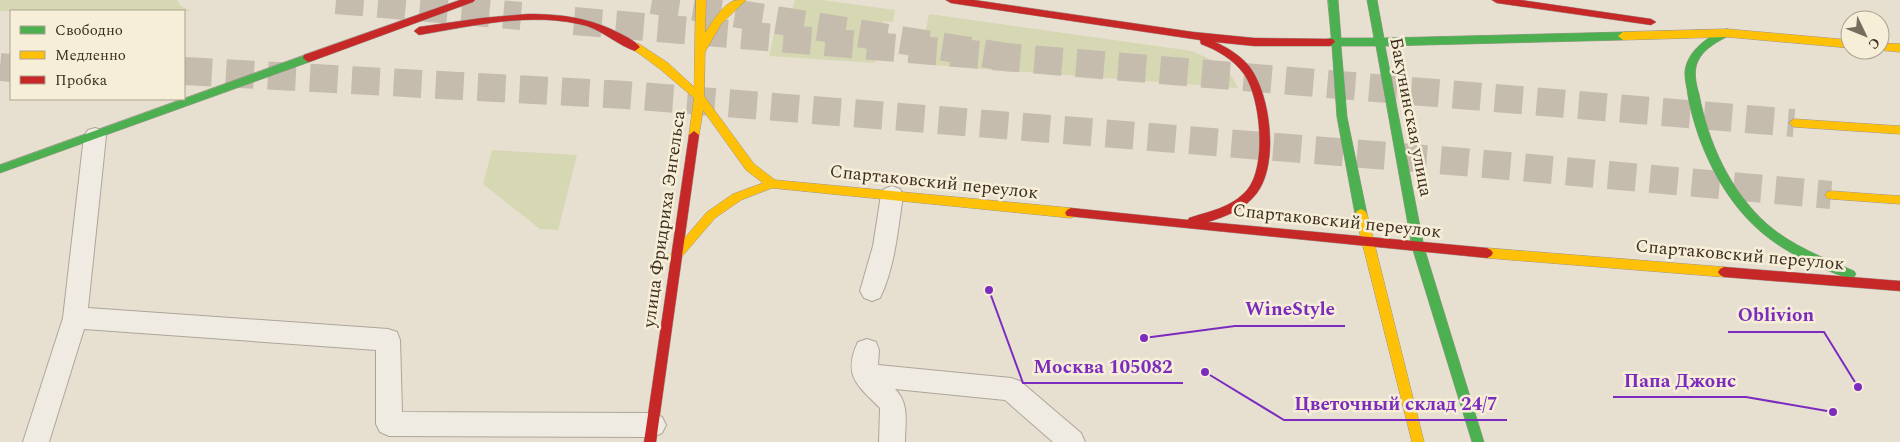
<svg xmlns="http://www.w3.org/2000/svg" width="1900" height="442" viewBox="0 0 1900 442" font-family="Spectral,serif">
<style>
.green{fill:#d6d7b3}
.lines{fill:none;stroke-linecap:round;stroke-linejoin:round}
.secondary-tunnel{stroke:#c5bcae;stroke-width:28;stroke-dasharray:28 14;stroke-linecap:butt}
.primary-tunnel{stroke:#c5bcae;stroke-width:28;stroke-dasharray:28 14;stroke-linecap:butt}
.lane-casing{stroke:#ada599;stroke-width:2}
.fast-casing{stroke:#9c958a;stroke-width:1}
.slow-casing{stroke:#9c958a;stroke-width:1}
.jam-casing{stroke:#9c958a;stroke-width:1}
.lane{fill:#efebe3;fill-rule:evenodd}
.fast{fill:#4caf50;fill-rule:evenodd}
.slow{fill:#ffc107;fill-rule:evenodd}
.jam{fill:#c62828;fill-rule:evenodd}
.labels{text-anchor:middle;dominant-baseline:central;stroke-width:5;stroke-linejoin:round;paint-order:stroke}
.street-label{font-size:18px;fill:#3d2e20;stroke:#f7eed8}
.leader{fill:none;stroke:#7b2cbf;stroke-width:2}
.callout-dot{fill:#7b2cbf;stroke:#f7eed8;stroke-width:2}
.callout-label{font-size:19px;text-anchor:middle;font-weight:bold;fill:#7b2cbf;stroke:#f7eed8;stroke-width:5;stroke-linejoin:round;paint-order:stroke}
</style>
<rect width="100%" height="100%" fill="#e7e0d1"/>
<!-- green -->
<g class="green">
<polygon points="0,0 177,0 181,6 191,11 0,11"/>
<polygon points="795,0 822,0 895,10 893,22 883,21 875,63 769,56 780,8 792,9"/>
<path d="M929 14 1192 51C1210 59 1230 68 1238 88L919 64Z"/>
<polygon points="492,150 577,155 558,230 540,229 483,184"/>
</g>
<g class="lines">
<!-- secondary-tunnel -->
<polyline class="secondary-tunnel" points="652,0 1025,60"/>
<!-- primary-tunnel -->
<g class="primary-tunnel">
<polyline points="336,0 521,16"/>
<polyline points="574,21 1794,123"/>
<polyline points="0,67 11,68"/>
<polyline points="184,71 626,95 1463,162 1831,195"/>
</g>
<defs>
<g id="lane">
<polygon points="95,128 102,130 106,136 88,308 388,329 397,332 400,340 402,412 653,413 662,417 666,425 662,433 653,437 389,436 380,432 376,424 376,350 84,329 49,442 23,442 63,318 84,136 88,130"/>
<path d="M892 186 900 189 903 195C898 229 895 267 880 298L872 301 864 298 860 291 873 246 881 195 884 189Z"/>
<path d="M867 339 876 342 879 350 878 365 1011 378 1020 381 1081 433 1085 442H1053L1005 400 895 389C910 404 905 423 905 442H879L880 408C858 386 842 376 858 342Z"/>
</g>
<g id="fast">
<polygon points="1328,0 1338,0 1341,38 1374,38 1367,0 1377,0 1384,38 1623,32 1628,36 1623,40 1385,46 1424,247 1484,442 1472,442 1412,247 1376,46 1341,46 1347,117 1367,214 1365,217 1357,217 1355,214 1337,117 1332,46 1327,45 1325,42 1327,39 1331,38"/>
<path d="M1727 29 1730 31 1732 33 1730 35C1719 41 1704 48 1698 61 1693 71 1696 84 1699 94 1708 142 1730 191 1767 224 1792 246 1824 258 1854 271L1856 274 1854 277 1850 279C1819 268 1785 253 1760 231 1722 198 1697 145 1688 96 1687 86 1683 75 1686 66 1691 48 1710 35 1727 29Z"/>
<polygon points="308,54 313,58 312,61 0,173 0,165"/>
</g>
<g id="slow">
<path d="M696 0H706L705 33C712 22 721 7 733 1 737 0 742 0 746 0L721 24 705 52 704 96 754 164 775 180 1071 208 1075 210 1077 213 1075 216 1071 218 772 188 741 200 715 218 679 260 675 262 671 260 669 257 671 254 707 212 733 194 763 183 746 170 703 110 699 135 694 139 690 138 689 135 694 98 660 69 630 47 635 43 639 44 668 63 694 87Z"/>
<polygon points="1727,29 1850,40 1850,48 1727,37 1623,40 1618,36 1623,32"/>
<polygon points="1880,43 1900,44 1900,52 1878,50 1880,50"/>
<polygon points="1794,119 1900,126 1900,134 1794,127 1789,123"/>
<polygon points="1831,191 1900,196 1900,204 1831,199 1827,198 1825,195 1827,192"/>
<polygon points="1361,209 1365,211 1367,214 1424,442 1412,442 1355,214 1357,211"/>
<polygon points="1487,248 1724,267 1728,269 1730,272 1728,275 1724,277 1487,258 1483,256 1481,253 1483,250"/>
</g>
<g id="jam">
<polygon points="460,0 475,0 473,2 312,61 308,62 303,58 304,55"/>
<path d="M946 0H974L1193 32 1254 38 1333 39 1335 42 1330 46H1254L1215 42C1228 48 1240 55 1249 66 1271 94 1279 164 1257 193 1245 209 1227 216 1208 222L1487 248 1491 250 1493 253 1491 256 1487 258 1067 216 1065 213 1067 210 1071 208 1188 220 1189 218C1210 211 1231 208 1247 190 1267 167 1261 98 1244 74 1233 59 1217 50 1201 44L1200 40 951 3Z"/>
<polygon points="1492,0 1520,0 1651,19 1656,22 1651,25 1497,3"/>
<path d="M528 14C562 14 591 18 621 34 627 37 635 41 640 47L635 51C618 45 604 32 587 26 533 11 473 26 419 35L414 31 419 27 482 18Z"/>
<polygon points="694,131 699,135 656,442 644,442 689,135"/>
<polygon points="1724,267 1900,281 1900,291 1724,277 1720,275 1718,272 1720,269"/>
</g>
</defs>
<!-- lane casing -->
<use href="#lane" class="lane-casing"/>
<!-- fast casing -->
<use href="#fast" class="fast-casing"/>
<!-- slow casing -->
<use href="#slow" class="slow-casing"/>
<!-- jam casing -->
<use href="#jam" class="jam-casing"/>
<!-- lane -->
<use href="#lane" class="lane"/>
<!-- fast -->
<use href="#fast" class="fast"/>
<!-- slow -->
<use href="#slow" class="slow"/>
<!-- jam -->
<use href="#jam" class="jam"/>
</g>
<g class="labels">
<!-- street labels -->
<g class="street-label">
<text transform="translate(1411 117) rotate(79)">Бакунинская улица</text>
<text transform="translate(934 182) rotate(6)">Спартаковский переулок</text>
<text transform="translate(664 219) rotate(-82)">улица Фридриха Энгельса</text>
<text transform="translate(1337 221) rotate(6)">Спартаковский переулок</text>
<text transform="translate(1740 255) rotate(5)">Спартаковский переулок</text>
</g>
</g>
<!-- callouts -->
<path class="leader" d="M1144 338L1235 326H1345M1858 387L1824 332H1728M989 290L1023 383H1183M1833 412L1746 397H1613M1205 372L1284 420H1507"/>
<g class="callout-dot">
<circle cx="1144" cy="338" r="5"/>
<circle cx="1858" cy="387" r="5"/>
<circle cx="989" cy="290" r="5"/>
<circle cx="1833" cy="412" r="5"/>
<circle cx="1205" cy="372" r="5"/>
</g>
<g class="callout-label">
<text x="1290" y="315">WineStyle</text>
<text x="1776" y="321">Oblivion</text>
<text x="1103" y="373">Москва 105082</text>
<text x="1680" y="387">Папа Джонс</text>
<text x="1396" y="410">Цветочный склад 24/7</text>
</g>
<!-- legend -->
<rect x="10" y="10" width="175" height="90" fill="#f7eed8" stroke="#ada18e"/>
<rect x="20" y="26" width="25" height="8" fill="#4caf50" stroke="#ada18e"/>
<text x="55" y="35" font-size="15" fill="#3d2e20">Свободно</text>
<rect x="20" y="51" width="25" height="8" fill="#ffc107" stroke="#ada18e"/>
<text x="55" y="60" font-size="15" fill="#3d2e20">Медленно</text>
<rect x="20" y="76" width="25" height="8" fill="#c62828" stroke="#ada18e"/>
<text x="55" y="85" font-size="15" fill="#3d2e20">Пробка</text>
<!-- north arrow -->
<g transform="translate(1865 35) rotate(133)"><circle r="24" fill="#f7eed8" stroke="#ada18e"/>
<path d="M0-4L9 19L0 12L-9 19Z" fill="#786c5e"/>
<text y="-8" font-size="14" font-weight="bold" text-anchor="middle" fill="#3d2e20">С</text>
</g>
</svg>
